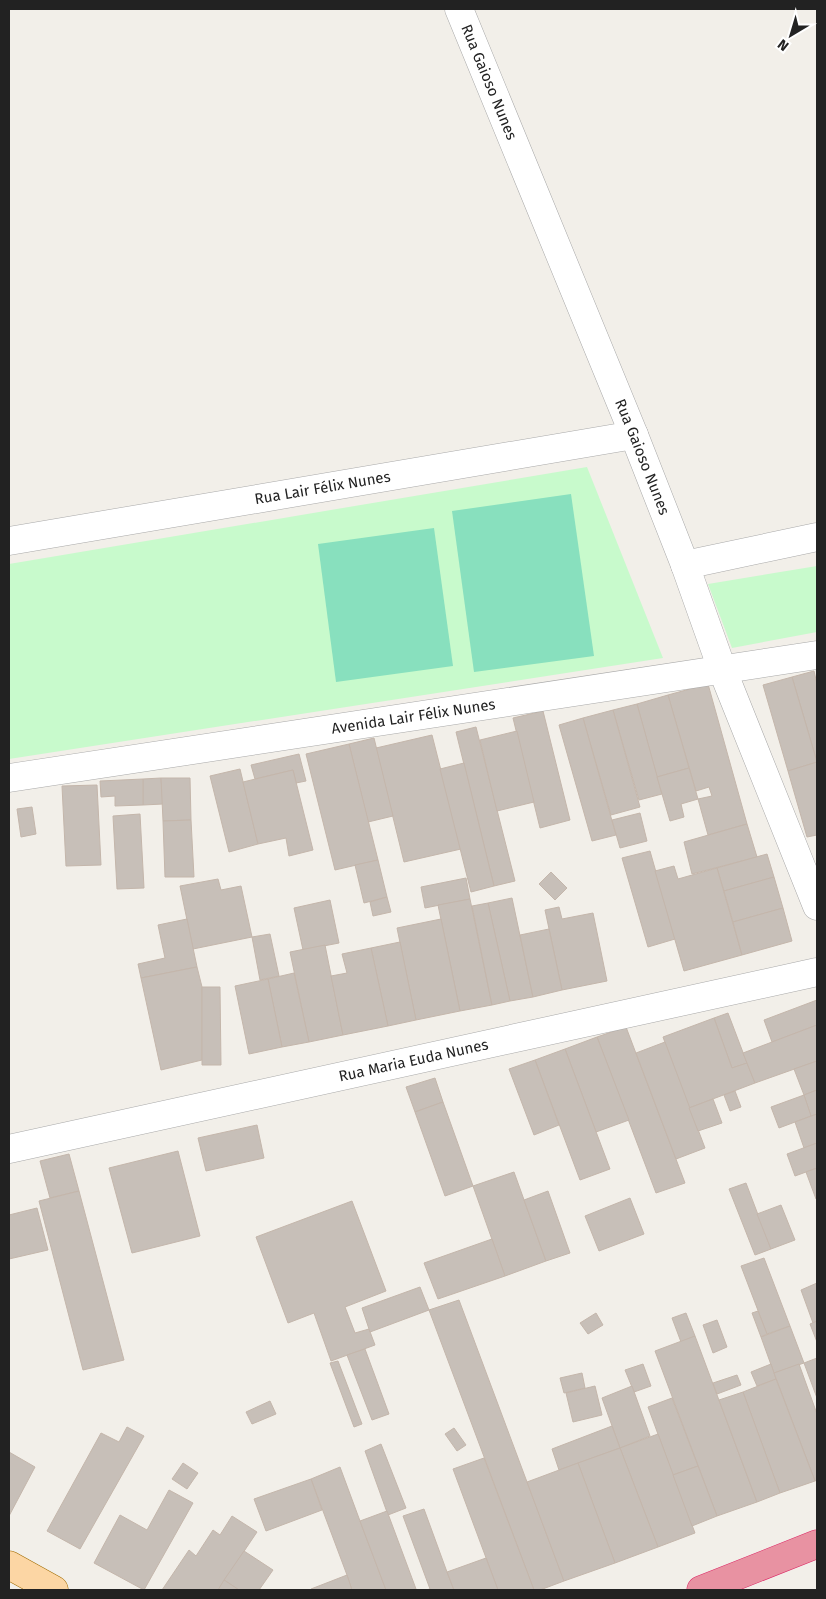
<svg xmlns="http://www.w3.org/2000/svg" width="826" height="1599" viewBox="0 0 826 1599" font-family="'Fira Sans',sans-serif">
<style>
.park{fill:#c8facc}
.pitch{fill:#88e0be}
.building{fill:#c7bfb8;stroke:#c4b6ab}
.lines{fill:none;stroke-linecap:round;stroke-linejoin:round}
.minor-casing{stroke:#a9a9a9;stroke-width:29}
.major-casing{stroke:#a06b00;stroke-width:29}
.highway-casing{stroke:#dc2a67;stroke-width:29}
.minor{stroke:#fff;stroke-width:28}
.major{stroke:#fcd6a4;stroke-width:28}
.highway{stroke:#e892a2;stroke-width:28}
.labels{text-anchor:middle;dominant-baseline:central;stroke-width:4;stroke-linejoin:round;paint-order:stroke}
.street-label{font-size:15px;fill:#222;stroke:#fff}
</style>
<rect width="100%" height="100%" fill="#f2efe9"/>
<!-- park -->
<g class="park">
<polygon points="587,467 663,658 9,759 9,564"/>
<polygon points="817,566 817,632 732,648 708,584"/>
</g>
<!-- pitch -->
<g class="pitch">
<polygon points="571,494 594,656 474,672 452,511"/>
<polygon points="434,528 453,666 336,682 318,544"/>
</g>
<!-- building -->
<g class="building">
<polygon points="814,671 817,684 817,762 792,677"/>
<polygon points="792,677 817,762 788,771 763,685"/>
<polygon points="708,684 747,824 708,835 698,799 712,796 709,787 696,791 668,695"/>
<polygon points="668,695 689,768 657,777 637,704"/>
<polygon points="637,704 662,794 639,800 613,710"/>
<polygon points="613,710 640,807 611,815 583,718"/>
<polygon points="543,711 570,820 540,828 513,718"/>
<polygon points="583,718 616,835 592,841 559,725"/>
<polygon points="476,727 515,881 494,886 456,732"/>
<polygon points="517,731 534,802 497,811 480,740"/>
<polygon points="432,735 461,849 404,862 376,748"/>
<polygon points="374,738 393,816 368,822 349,744"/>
<polygon points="349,744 378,860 335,870 306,754"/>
<polygon points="299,754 306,781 296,783 293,770 255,779 251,765"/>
<polygon points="817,762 817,835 807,837 788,771"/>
<polygon points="464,763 494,886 471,892 440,769"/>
<polygon points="689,768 698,799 681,804 684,817 670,821 657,777"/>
<polygon points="240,769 258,844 229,852 210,776"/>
<polygon points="293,770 313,850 289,856 286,838 258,844 243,782"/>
<polygon points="161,778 163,804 143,805 143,779"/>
<polygon points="161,778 190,778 191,820 163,821"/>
<polygon points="143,779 143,805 115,806 115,796 101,797 100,781"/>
<polygon points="97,785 101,865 66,866 62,786"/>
<polygon points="32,807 36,834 21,837 17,809"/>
<polygon points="640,813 647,841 620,848 612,820"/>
<polygon points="140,814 144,888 117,889 113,816"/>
<polygon points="191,820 194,877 165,877 163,821"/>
<polygon points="747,824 757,857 692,874 684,842"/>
<polygon points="650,851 675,939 648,947 622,858"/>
<polygon points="767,854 774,877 724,891 717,868"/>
<polygon points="378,860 387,897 364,903 355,865"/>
<polygon points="674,866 678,879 717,868 742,955 684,971 655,871"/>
<polygon points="551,872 567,888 555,900 539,884"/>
<polygon points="774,877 783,908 733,922 724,891"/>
<polygon points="466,878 470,899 425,908 421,887"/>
<polygon points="218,879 221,890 241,886 252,937 193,949 180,886"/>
<polygon points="387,897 391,912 373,916 370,902"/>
<polygon points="512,898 533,997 510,1001 488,903"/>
<polygon points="470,899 492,1005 460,1011 438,905"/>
<polygon points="330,900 339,943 303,950 294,908"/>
<polygon points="488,903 510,1001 492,1005 472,906"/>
<polygon points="559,907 562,919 593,913 607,981 562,990 545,910"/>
<polygon points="783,908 792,941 742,955 733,922"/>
<polygon points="187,919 197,967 141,978 138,964 165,958 158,925"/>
<polygon points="441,919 460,1011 416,1020 397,928"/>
<polygon points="549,929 562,990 533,997 520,935"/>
<polygon points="270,934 279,976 260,980 252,937"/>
<polygon points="400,942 416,1020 388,1026 371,948"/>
<polygon points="325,945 343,1035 309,1042 290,952"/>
<polygon points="371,948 388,1026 343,1035 331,976 347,973 342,954"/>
<polygon points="197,967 202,987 202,1060 161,1070 141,978"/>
<polygon points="294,973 309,1042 282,1047 268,979"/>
<polygon points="268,979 282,1047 249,1054 235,986"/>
<polygon points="202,987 220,987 221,1065 202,1065"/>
<polygon points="817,1000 817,1025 772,1042 764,1020"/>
<polygon points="728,1013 747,1063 732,1068 714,1018"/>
<polygon points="714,1018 732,1068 747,1063 755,1083 689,1108 663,1037"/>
<polygon points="817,1025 817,1061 755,1083 743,1053"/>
<polygon points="626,1027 685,1183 656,1193 597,1037"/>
<polygon points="597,1037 629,1120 596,1132 565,1049"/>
<polygon points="665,1042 705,1148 676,1159 636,1053"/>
<polygon points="565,1049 610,1169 580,1180 535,1060"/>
<polygon points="535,1060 559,1125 534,1135 509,1069"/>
<polygon points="817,1061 817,1090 804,1095 794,1069"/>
<polygon points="435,1078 443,1102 415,1112 406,1087"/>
<polygon points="817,1090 817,1114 811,1116 804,1095"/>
<polygon points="735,1091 741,1107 730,1111 724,1095"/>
<polygon points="804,1095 811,1116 779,1128 771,1107"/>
<polygon points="713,1099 722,1123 698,1131 689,1108"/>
<polygon points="443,1102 473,1186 445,1196 415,1112"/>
<polygon points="817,1114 817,1143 804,1148 795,1122"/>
<polygon points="257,1125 264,1158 206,1171 198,1138"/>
<polygon points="817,1143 817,1168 795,1176 787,1154"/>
<polygon points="178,1151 200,1236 132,1253 109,1168"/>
<polygon points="69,1154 79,1191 50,1198 40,1161"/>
<polygon points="817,1168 817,1198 816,1199 806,1172"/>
<polygon points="514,1172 546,1261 505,1276 473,1186"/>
<polygon points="746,1183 771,1249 755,1255 729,1189"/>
<polygon points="79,1191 124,1360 83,1370 39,1201"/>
<polygon points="548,1191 570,1253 546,1261 524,1200"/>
<polygon points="630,1198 644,1234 599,1251 585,1216"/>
<polygon points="352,1201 386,1291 345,1307 355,1333 369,1329 375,1345 331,1361 314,1313 288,1323 256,1237"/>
<polygon points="781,1205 795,1240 771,1249 757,1214"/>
<polygon points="37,1208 48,1250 9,1259 9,1215"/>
<polygon points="492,1239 505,1276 438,1299 424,1263"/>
<polygon points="764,1258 790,1326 767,1334 741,1266"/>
<polygon points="817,1283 817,1321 813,1323 801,1290"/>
<polygon points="420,1287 429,1310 370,1332 362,1308"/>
<polygon points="459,1300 564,1581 540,1590 534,1590 429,1310"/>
<polygon points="758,1311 767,1334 761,1337 752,1313"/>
<polygon points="596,1313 603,1325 588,1334 580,1323"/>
<polygon points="686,1313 695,1336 681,1342 672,1318"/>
<polygon points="717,1320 727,1347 713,1353 703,1325"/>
<polygon points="817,1321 817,1342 810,1324"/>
<polygon points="790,1326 804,1363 774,1373 761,1337"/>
<polygon points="695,1336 757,1502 717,1516 655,1351"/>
<polygon points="365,1349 389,1414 372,1420 347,1355"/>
<polygon points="817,1358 817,1398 804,1363"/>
<polygon points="338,1361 362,1424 354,1427 330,1363"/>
<polygon points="643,1364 651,1386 634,1392 625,1370"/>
<polygon points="771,1364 776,1379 757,1386 751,1372"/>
<polygon points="799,1364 817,1414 817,1480 815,1481 774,1373"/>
<polygon points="582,1373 585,1388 564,1393 560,1378"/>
<polygon points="737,1375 741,1385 717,1394 713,1383"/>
<polygon points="776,1379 815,1481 780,1493 743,1392"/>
<polygon points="595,1386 602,1415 573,1422 566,1393"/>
<polygon points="632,1386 650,1436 620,1448 602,1398"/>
<polygon points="743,1392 780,1493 757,1502 719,1400"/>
<polygon points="672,1398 698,1466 673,1475 648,1407"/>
<polygon points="270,1401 276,1414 252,1424 246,1412"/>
<polygon points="612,1426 620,1448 559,1470 552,1449"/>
<polygon points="127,1427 144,1436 80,1549 47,1531 101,1433 119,1442"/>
<polygon points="454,1428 466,1445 457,1451 445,1434"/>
<polygon points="658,1434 695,1533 658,1547 620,1448"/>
<polygon points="381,1444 406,1508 388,1515 365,1451"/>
<polygon points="620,1448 658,1547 615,1563 578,1463"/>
<polygon points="9,1452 35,1467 9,1516"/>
<polygon points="484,1458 534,1590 498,1590 453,1469"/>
<polygon points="183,1463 198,1473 187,1489 172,1479"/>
<polygon points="578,1463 615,1563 564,1581 527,1482"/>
<polygon points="698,1466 717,1516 692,1526 673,1475"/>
<polygon points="340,1467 360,1521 386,1590 352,1590 347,1575 311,1479"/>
<polygon points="311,1479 322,1510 266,1531 254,1499"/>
<polygon points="169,1490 193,1503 144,1590 94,1563 120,1515 147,1530"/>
<polygon points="424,1509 447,1572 454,1590 426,1590 430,1589 403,1516"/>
<polygon points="387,1511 416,1589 412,1590 386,1590 360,1521"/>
<polygon points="232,1516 257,1532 218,1590 162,1590 189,1550 196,1556 213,1530 220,1535"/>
<polygon points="244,1551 273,1570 259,1590 239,1590 224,1580"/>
<polygon points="486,1558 498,1590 454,1590 447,1572"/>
<polygon points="347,1575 352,1590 311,1590 311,1589"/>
<polygon points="224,1580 239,1590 218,1590"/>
</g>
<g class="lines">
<defs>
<g id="minor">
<path id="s1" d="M459 9 634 435 685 565 722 669 817 906"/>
<path id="s2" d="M9 541 634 435"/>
<polyline points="685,565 817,537"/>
<path id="s3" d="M9 778 817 655"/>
<path id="s4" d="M9 1149 817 972"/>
</g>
<polyline id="major" points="9,1565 54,1590"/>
<polyline id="highway" points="701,1590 817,1544"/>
</defs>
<!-- minor casing -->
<use href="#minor" class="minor-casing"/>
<!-- major casing -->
<use href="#major" class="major-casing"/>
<!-- highway casing -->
<use href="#highway" class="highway-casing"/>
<!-- minor -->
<use href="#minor" class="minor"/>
<!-- major -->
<use href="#major" class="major"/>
<!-- highway -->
<use href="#highway" class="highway"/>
</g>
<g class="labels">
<!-- street labels -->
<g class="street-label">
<text stroke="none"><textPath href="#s1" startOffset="79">Rua Gaioso Nunes</textPath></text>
<text stroke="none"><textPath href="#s1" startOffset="484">Rua Gaioso Nunes</textPath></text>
<text stroke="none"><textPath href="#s2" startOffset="318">Rua Lair Félix Nunes</textPath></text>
<text stroke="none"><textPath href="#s3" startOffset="409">Avenida Lair Félix Nunes</textPath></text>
<text stroke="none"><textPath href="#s4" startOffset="414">Rua Maria Euda Nunes</textPath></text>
</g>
</g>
<!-- border -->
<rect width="826" height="1599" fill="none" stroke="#222222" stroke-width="20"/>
<!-- north arrow -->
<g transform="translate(791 35) rotate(218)" stroke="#ffffff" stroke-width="4" paint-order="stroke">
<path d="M0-4L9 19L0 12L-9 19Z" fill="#222222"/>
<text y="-8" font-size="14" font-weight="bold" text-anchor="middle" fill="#222222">N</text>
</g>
</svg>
